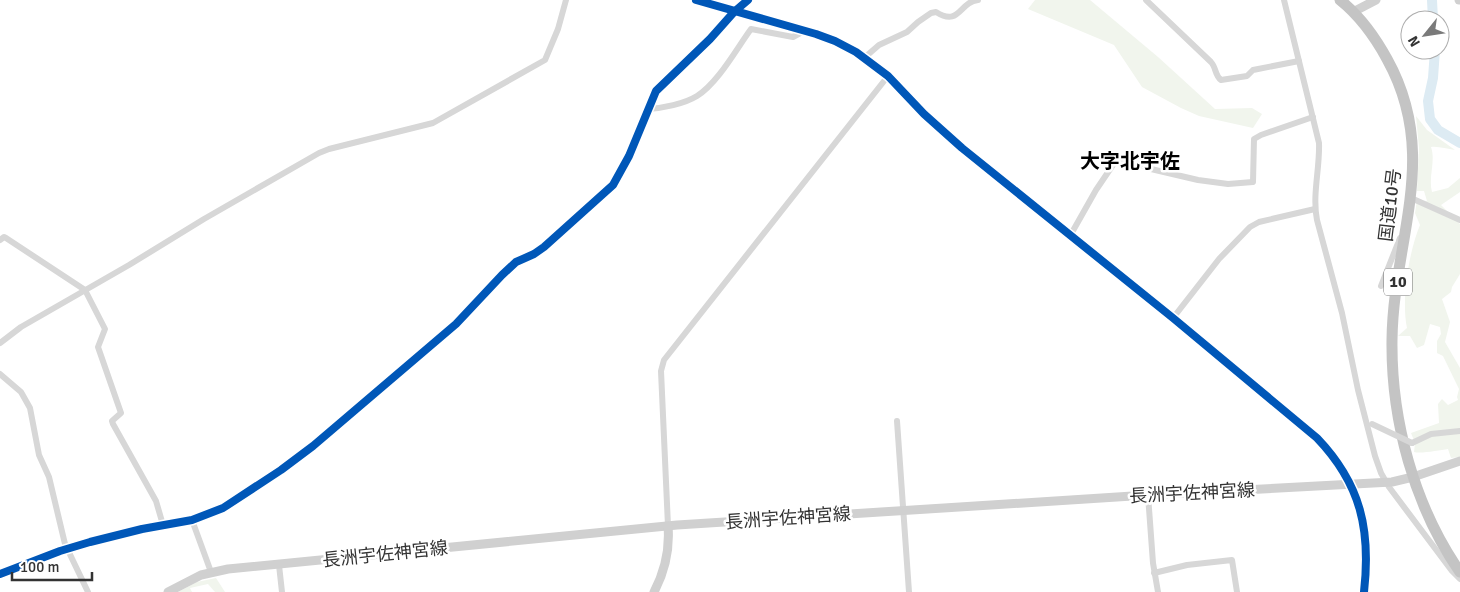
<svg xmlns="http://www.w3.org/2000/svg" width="1460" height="592" viewBox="0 0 1460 592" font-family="Signika,'Noto Sans JP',sans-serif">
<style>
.green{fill:#f1f5ed}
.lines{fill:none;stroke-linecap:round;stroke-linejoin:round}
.river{stroke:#ddebf3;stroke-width:10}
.street{stroke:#d7d7d7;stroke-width:6}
.secondary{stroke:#d0d0d0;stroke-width:9}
.highway{stroke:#c4c4c4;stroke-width:11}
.street-bridge{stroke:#d7d7d7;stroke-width:6}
.cycleway-casing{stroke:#fff;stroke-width:11}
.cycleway{stroke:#0057b8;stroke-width:8}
.labels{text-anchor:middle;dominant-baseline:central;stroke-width:5;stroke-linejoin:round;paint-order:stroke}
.shield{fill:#fff;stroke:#707070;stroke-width:1}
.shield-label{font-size:16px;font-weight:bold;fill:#333}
.street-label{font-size:18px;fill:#333;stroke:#fff}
.quarter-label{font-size:20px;font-weight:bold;fill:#000;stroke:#fff}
</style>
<rect width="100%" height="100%" fill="#fff"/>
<!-- green -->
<g class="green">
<polygon points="1035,0 1090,0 1158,57 1215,109 1252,108 1262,114 1253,128 1199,116 1181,108 1142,87 1114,45 1028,9"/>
<path d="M1416 116 1427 130 1455 150C1447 149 1438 146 1431 147 1436 161 1428 177 1432 192L1448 188 1460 178V192L1441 205 1460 224V274L1452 287 1451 292 1442 299 1450 322 1445 342 1460 368V457L1451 458 1448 449C1440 450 1421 454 1414 452L1415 443 1411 433 1439 423 1438 404 1442 399 1448 405 1458 400 1457 397 1459 389 1443 356 1437 353V341L1441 334 1440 327 1430 324 1424 345 1417 348 1410 336H1398L1407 328C1401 300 1409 251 1420 225L1415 213 1417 200 1427 201 1424 191H1417L1419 148Z"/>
<polygon points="216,578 225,592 215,592 208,584 190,588 192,592 178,592 197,582"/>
</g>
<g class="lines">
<!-- river -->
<g class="river">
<polyline points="1432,0 1433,20"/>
<polyline points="1435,50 1433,78 1428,101 1430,119 1438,130 1460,143"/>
</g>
<!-- street -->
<g class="street">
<path d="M1146 0 1211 62C1216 67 1215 76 1221 80L1247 76 1253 70 1299 61"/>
<path d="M1284 0 1319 143C1320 168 1312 195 1317 220L1342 313 1358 390 1375 456 1381 473 1389 487 1452 571 1460 579"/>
<path d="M864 58 879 45 907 32 918 22 931 13 936 12C960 27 959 2 978 0"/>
<path d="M648 109C663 108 684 104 697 96 718 83 737 48 751 29L793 37 804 31"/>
<polyline points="1411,198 1460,220"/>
<polyline points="1070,236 1096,190 1117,159 1123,158 1151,169 1198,180 1228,184 1253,182 1254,139 1261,135 1313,117"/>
<polyline points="0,240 4,237 6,238 85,290 105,329 98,347 121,413 112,421 113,424 156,501 163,525"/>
<polyline points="1381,286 1400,238"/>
<polyline points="1173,318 1219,259 1250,227 1259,222 1315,209"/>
<polyline points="0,343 21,327 129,265 204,219 319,153 329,149 433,123 545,60 558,29 566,0"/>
<polyline points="0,374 21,392 30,408 39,455 49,477 65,544 88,592"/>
<polyline points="897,421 909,592"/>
<polyline points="1412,443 1431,434 1460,431"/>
<polyline points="1148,495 1153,563 1158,592"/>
<polyline points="192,520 211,572"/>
<polyline points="668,526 661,371 664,360 888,76"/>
<polyline points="279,565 282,592"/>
<polyline points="1154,573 1187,565 1232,560 1237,592"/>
<polyline points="0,574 60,551 90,542 142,529 192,520 223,508 281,470 313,446 456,324 502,275 516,262 534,254 544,247 613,185 629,156 656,91 710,39 734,12 748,0"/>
</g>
<!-- secondary -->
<g class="secondary">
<path d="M696 0 816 34 835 41 856 52 888 76 924 114 962 148 1173 318 1317 438C1361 484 1371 530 1364 592"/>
<polyline points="1459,0 1460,0"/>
<polyline points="1353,12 1376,0"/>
<polyline points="168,592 201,575 228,569 677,525 1148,495 1392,482 1413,477 1460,461"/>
<path d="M654 592C665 571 670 550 668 526"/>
</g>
<!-- highway -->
<path class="highway" d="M1340 0C1360 16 1375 37 1387 59 1441 156 1393 240 1392 340 1391 420 1414 506 1460 572"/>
<!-- street-bridge -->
<polyline class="street-bridge" points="1372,424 1412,443"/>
<defs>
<g id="cycleway">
<path d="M696 0 816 34 835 41 856 52 888 76 924 114 962 148 1173 318 1317 438C1361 484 1371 530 1364 592"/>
<polyline points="0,574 60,551 90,542 142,529 192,520 223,508 281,470 313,446 456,324 502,275 516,262 534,254 544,247 613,185 629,156 656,91 710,39 734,12 748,0"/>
</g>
</defs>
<!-- cycleway casing -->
<use href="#cycleway" class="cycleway-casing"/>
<!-- cycleway -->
<use href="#cycleway" class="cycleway"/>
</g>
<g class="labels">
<!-- shield labels -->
<rect class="shield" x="1384" y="268.5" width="28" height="27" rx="4"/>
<g class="shield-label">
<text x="1398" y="282">10</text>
</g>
<!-- street labels -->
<g class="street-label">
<text transform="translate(1390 205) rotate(-83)">国道10号</text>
<text transform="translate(1192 493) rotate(-3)">長洲宇佐神宮線</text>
<text transform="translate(788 518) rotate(-4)">長洲宇佐神宮線</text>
<text transform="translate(385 554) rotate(-6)">長洲宇佐神宮線</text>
</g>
<!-- quarter labels -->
<g class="quarter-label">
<text x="1130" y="161">大字北宇佐</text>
</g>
</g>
<!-- north arrow -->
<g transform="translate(1425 35) rotate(240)"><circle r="24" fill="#ffffff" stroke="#adadad"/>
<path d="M0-4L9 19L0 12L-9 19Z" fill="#7a7a7a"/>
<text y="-8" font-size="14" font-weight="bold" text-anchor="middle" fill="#333333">N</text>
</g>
<!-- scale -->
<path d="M12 572v8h80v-8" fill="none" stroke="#333333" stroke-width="2.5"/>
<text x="20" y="572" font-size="15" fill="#333333" stroke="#ffffff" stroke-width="4" paint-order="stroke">100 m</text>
</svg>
